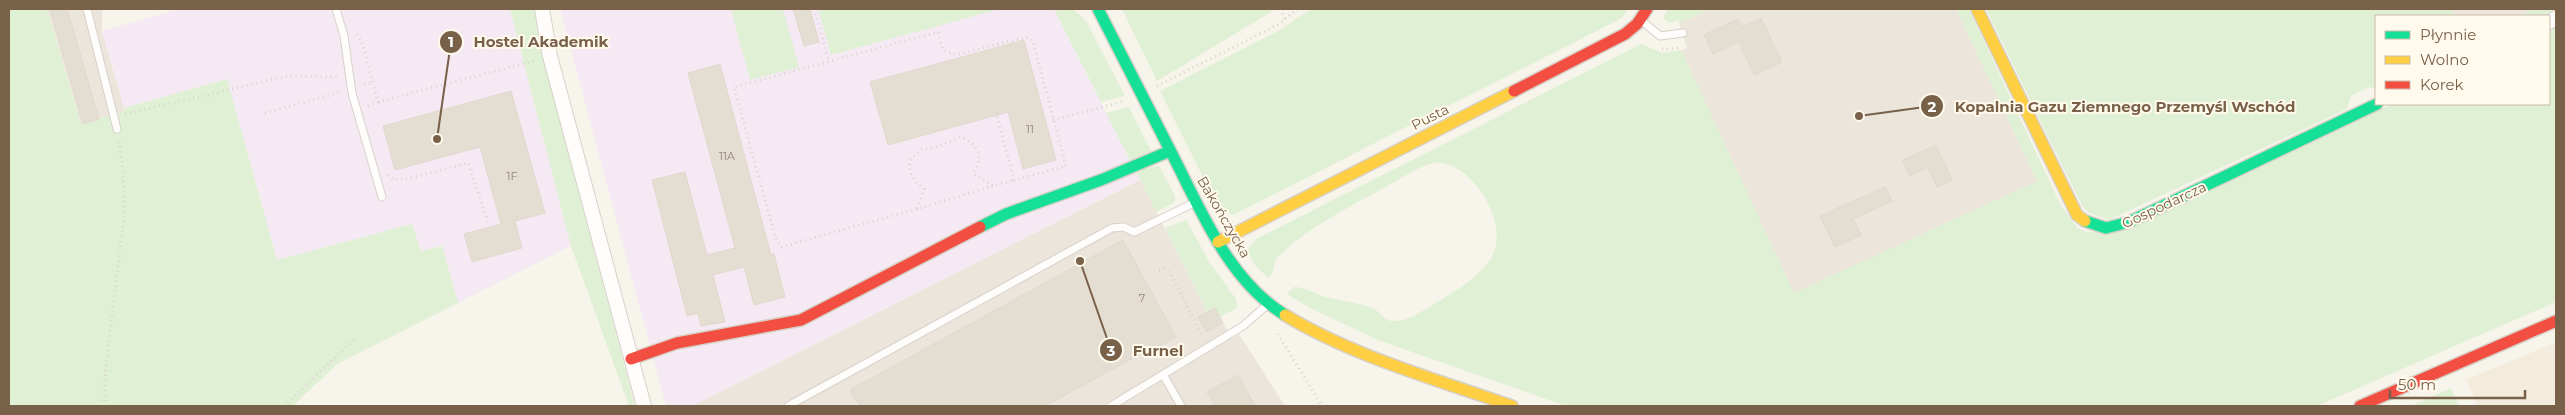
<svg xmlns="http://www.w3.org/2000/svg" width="2565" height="415" viewBox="0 0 2565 415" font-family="Montserrat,sans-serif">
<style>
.residential{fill:#f3ebdb}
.industrial{fill:#ebe5db}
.education{fill:#f5eaf3}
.green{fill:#e0f0d5}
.building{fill:#e4ddd2;stroke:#e1d8cd}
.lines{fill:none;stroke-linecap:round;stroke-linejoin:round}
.lane-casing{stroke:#d7d1c9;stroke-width:9}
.street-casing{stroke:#d7d1c9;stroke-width:16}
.fast-casing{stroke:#d6d0c6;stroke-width:14}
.slow-casing{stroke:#d6d0c6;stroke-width:14}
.jam-casing{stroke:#d6d0c6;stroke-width:14}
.path{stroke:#dad4cd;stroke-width:3;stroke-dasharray:1 4;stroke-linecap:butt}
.lane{stroke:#fefdfc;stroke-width:7}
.street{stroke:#fefdfc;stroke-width:14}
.fast{stroke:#16e098;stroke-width:11}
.slow{stroke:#ffcf43;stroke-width:11}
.jam{stroke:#f24e42;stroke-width:11}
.labels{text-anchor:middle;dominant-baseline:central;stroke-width:4;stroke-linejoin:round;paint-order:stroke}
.number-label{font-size:11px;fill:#95816e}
.street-label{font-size:14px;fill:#786049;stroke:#fffaec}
.leader{fill:none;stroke:#786049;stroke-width:2}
.callout-dot{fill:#786049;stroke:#fffaec;stroke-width:2}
.mark-label{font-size:15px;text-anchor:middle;font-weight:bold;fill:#fff}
.callout-label{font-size:15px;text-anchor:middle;font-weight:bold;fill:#786049;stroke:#fffaec;stroke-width:4;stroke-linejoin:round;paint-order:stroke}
</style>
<rect width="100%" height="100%" fill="#f7f4eb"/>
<!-- residential -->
<polygon class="residential" points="2556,342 2556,406 2478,406 2466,380"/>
<!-- industrial -->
<g class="industrial">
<polygon points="47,9 102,9 102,31 125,112 81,124"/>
<polygon points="1711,9 1956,9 2037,181 1794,294 1681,50 1687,48 1679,23"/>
<polygon points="2451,9 2534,9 2518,16 2455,16"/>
<polygon points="1140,180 1207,312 1215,308 1232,339 1239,334 1285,406 692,406"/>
</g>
<!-- education -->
<g class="education">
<polygon points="179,9 510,9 571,246 458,303 442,246 421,252 412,224 277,260 227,79 124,108 102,31"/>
<polygon points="560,9 1054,9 1140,180 692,406 666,406"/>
</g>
<!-- green -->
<g class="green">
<polygon points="9,9 47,9 81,124 124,112 124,108 227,79 277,260 412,224 421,251 442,246 458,303 337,364 293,406 9,406"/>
<polygon points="510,9 534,9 540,45 635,406 629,406 571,246"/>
<polygon points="731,9 783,9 799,67 750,80"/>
<polygon points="818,9 993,9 993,11 831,55"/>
<polygon points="1054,9 1073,9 1086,21 1125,96 1101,102"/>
<polygon points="1122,9 1276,9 1157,81"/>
<polygon points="1311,9 1628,9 1622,18 1233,215 1220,211 1160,91 1280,30"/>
<polygon points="1668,9 1711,9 1679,23 1679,20 1668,23 1663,17"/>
<path d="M1956 9H1969L2061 206 2078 228 2088 233 2189 201 2392 104H2549V29L2556 26V302L2317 406H1566L1378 340 1310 308 1287 294 1294 287C1306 287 1315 294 1326 297 1342 302 1358 301 1374 309 1382 313 1384 322 1395 321 1411 321 1426 308 1439 301 1457 290 1484 274 1493 254 1507 225 1479 175 1449 165 1444 164 1439 161 1434 163 1417 167 1400 179 1384 188 1347 208 1311 226 1280 255 1273 261 1275 272 1268 278L1254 264 1249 255 1248 248 1256 239 1641 44 1663 53 1681 50 1794 293 2037 181Z"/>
<polygon points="1986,9 2451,9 2455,16 2376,16 2376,89 2369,87 2351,96 2347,109 2109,220 2089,213 2082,206"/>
<polygon points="2534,9 2556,9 2556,10 2542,16 2518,16"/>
<polygon points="1129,107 1151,151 1130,160 1106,113"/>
<polygon points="1159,166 1176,198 1173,203 1156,212 1136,171"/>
<polygon points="1186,220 1210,263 1236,299 1237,308 1220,317 1215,308 1207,312 1165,228"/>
<polygon points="2451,388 2459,406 2411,406"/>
</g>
<!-- building -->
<g class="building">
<polygon points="50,9 67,9 99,119 83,124"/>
<polygon points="793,9 810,9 819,42 804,46"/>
<polygon points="1761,18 1782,62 1754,75 1739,42 1713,54 1704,35 1738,19 1742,27"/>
<polygon points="1024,40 1056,160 1023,169 1008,112 888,145 870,82"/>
<polygon points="720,64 771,255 774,254 785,297 754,305 744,267 713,275 725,322 701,326 698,313 687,316 652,180 685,172 707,255 735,248 688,73"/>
<polygon points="511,91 545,213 515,221 522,248 472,262 464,234 501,224 480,147 395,170 383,126"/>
<polygon points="1936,145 1952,180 1937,187 1928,167 1910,176 1903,160"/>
<polygon points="1885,187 1892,201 1853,219 1861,235 1835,247 1820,216"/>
<polygon points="1123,240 1176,337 1156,348 1155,346 1045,406 860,406 850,390"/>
<polygon points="1215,308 1223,323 1206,332 1198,317"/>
<polygon points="1238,375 1255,406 1215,406 1207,392"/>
</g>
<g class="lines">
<defs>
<g id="lane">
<polyline points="87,9 117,129"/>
<polyline points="336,9 344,36 352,93 382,197"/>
<polyline points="1642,21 1660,36 1683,33"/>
<polyline points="1164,376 1181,406"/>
<polyline points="788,406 1112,228 1124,227 1134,232 1196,202"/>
<polyline points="1111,406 1243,326 1267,305"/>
</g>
<g id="street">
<polyline points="542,9 550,56 644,406"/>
<polyline points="2549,22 2556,18"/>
</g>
<g id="fast">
<path d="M1098 9C1122 57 1147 104 1171 152 1201 210 1228 280 1285 315"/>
<polyline points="2085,221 2106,228 2129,222 2377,104"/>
<polyline points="980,227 1006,214 1101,180 1170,151"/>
</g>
<g id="slow">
<polyline points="1977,9 2077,215 2085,221"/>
<polyline points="1218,242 1514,91"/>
<path d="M1285 315C1352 356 1438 380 1512 406"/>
</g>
<g id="jam">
<polyline points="1514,91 1625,34 1637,24 1647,9"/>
<polyline points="631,359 677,343 801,320 980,227"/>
<polyline points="2360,406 2556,321"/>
</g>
</defs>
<!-- lane casing -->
<use href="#lane" class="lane-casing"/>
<!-- street casing -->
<use href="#street" class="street-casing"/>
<!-- fast casing -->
<use href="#fast" class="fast-casing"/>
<!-- slow casing -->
<use href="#slow" class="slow-casing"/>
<!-- jam casing -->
<use href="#jam" class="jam-casing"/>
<!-- path -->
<g class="path">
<polyline points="814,9 829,62"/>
<polyline points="1285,19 1297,9"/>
<polyline points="357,34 362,42 373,83 363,85"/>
<polyline points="1662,49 1680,48"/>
<polyline points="1157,86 1281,23 1285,19 1281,9"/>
<polyline points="378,102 537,60"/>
<polyline points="368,106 378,102 373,83"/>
<polyline points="265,113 341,92"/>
<polyline points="125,114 288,76 340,77"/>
<polyline points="1053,120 1125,101"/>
<polyline points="388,175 394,180 405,179 468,163 488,222"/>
<path d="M993 186 917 209 924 189C914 181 908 174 910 160L922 149 940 146 960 137C978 143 985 157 973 173L993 186 1014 180"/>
<polyline points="917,209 781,247 775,236 734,87 938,32 943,50 956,55 1023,38 1030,38 1033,42 1066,166 1014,180 996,112"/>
<polyline points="1154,272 1164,269 1170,273 1203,337"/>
<polyline points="1278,334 1322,406"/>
<polyline points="104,406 106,365 124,217 123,172 119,140"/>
<polyline points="284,406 355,339"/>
</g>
<!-- lane -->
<use href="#lane" class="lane"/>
<!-- street -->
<use href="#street" class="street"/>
<!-- fast -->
<use href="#fast" class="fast"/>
<!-- slow -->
<use href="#slow" class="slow"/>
<!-- jam -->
<use href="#jam" class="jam"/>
</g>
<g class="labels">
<!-- number labels -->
<g class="number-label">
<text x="1030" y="129">11</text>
<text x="727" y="156">11A</text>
<text x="512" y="176">1F</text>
<text x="1142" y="298">7</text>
</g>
<!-- street labels -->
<g class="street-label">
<text transform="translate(1430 117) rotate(-27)">Pusta</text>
<text transform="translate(2164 205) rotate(-25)">Gospodarcza</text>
<text transform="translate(1224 217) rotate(60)">Bakończycka</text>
</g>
</g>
<!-- callouts -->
<path class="leader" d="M437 139L451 42M1859 116L1932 106M1080 261L1111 350"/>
<g class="callout-dot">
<circle cx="437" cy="139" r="5"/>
<circle cx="1859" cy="116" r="5"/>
<circle cx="1080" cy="261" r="5"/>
<circle cx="451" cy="42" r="12"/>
<circle cx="1932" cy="106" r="12"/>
<circle cx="1111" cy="350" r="12"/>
</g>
<g class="mark-label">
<text x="451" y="47">1</text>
<text x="1932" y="112">2</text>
<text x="1111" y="356">3</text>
</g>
<g class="callout-label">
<text x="541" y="47">Hostel Akademik</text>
<text x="2125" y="112">Kopalnia Gazu Ziemnego Przemyśl Wschód</text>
<text x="1158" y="356">Furnel</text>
</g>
<!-- border -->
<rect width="2565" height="415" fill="none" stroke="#786049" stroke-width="20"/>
<!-- legend -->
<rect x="2375" y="15" width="175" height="90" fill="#fffaec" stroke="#c9bcab"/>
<rect x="2385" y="31" width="25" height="8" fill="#16e098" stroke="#c9bcab"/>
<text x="2420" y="40" font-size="15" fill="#786049">Płynnie</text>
<rect x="2385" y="56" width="25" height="8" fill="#ffcf43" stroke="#c9bcab"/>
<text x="2420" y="65" font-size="15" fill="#786049">Wolno</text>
<rect x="2385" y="81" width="25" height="8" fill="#f24e42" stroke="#c9bcab"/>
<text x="2420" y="90" font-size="15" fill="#786049">Korek</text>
<!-- scale -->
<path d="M2390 390v8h135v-8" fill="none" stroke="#786049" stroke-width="2.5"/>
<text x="2398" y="390" font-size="15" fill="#786049" stroke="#fffaec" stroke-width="4" paint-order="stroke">50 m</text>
</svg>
